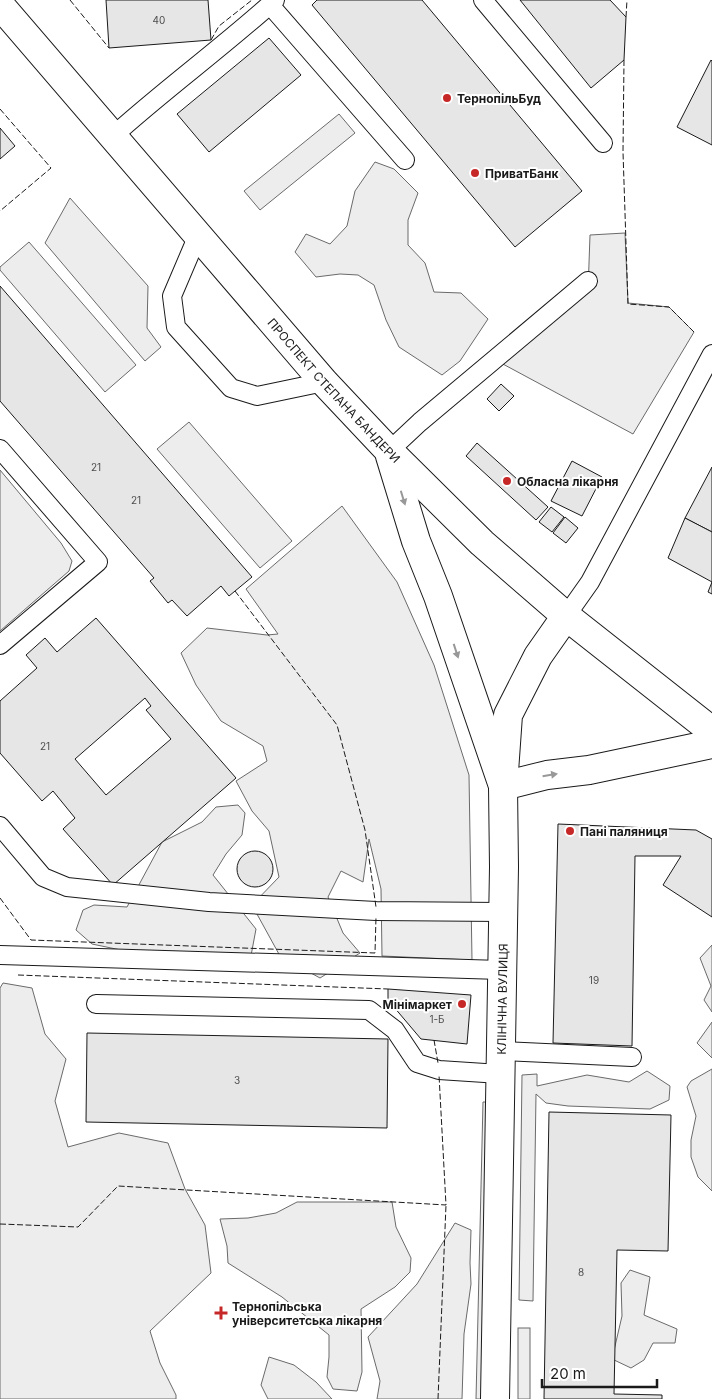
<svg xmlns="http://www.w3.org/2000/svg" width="712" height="1399" viewBox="0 0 712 1399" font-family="Inter,sans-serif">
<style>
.built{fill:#ededed;stroke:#6a6a6a}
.building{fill:#e6e6e6;stroke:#1a1a1a;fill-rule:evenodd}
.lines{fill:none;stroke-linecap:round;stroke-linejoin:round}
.lane-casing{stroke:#1a1a1a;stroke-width:20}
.street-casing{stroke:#1a1a1a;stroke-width:30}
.primary-casing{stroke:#1a1a1a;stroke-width:30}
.lane{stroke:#fff;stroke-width:18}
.street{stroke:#fff;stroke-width:28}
.primary{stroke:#fff;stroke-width:28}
.fence{stroke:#1a1a1a;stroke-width:1;stroke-dasharray:6 2.5;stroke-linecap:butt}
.oneway{fill:#989898}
.poi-dot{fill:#c62828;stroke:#fff;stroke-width:2}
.labels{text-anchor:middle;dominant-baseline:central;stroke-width:4;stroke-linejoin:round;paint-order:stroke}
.number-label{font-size:10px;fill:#4d4d4d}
.poi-label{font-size:12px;font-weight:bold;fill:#1a1a1a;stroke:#fff;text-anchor:start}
.street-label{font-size:12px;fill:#1a1a1a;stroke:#fff}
</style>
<rect width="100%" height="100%" fill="#fff"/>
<!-- built -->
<g class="built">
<polygon points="339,114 355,133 260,210 244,191"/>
<polygon points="375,162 394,169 418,193 408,220 408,245 425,263 434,292 461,293 488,319 460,361 442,375 399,347 386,320 374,285 358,275 340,274 316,277 295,252 306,234 330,244 347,226 355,191"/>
<polygon points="70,198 148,286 147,328 161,347 145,361 45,243"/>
<polygon points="625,233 628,303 669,307 694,332 633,434 501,363 588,292 590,235"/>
<polygon points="29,242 136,365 105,392 0,270 0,267"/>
<polygon points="189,422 292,541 260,568 157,449"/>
<polygon points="0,470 61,543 72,561 69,571 0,631"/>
<polygon points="342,506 397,582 434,665 469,775 472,960 382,956 381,889 369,839 363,882 341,871 328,897 343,933 360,953 320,978 280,956 252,905 279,877 269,831 252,811 236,781 267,761 263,746 221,721 196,685 181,653 207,628 267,635 278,634 246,589"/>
<polygon points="238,805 245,813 242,835 226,854 213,875 256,929 250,961 159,958 92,944 76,930 83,910 94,905 127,907 162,842 202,822 216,807"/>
<polygon points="712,945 712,1012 704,1000 711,986 700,958"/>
<polygon points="3,983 32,988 45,1034 66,1059 55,1101 68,1147 119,1133 168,1143 185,1189 205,1225 211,1273 150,1331 160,1363 176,1395 176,1399 0,1399 0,988"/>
<polygon points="712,1022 712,1058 697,1043"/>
<polygon points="712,1069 712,1191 698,1177 691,1157 691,1140 696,1116 687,1087 691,1081"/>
<polygon points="647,1071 670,1086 669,1100 650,1109 568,1106 546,1103 536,1094 533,1301 519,1300 522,1075 537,1074 537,1086 587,1075 629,1082"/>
<polygon points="483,1102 490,1102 483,1399 476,1399"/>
<polygon points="297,1202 392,1202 396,1227 411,1258 410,1272 395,1287 361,1309 362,1372 357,1391 333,1389 327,1377 329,1357 329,1335 282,1297 228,1263 227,1246 220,1219 248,1218 276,1213"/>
<polygon points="455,1223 471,1230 470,1263 471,1284 464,1334 462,1399 377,1399 380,1381 368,1337 417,1284"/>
<polygon points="630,1270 650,1277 644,1315 677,1329 675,1343 653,1343 644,1360 631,1368 612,1359 622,1316 621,1283"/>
<rect x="518" y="1328" width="12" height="71"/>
<polygon points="269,1357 294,1365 316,1382 332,1399 268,1399 261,1385"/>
</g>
<!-- building -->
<g class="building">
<polygon points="106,0 208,0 211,40 109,48"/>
<polygon points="317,0 422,0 582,191 515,247 312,5"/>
<polygon points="520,0 610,0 626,17 624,60 591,88"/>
<polygon points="269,38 301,75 209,152 177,114"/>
<polygon points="711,60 712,61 712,145 677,127"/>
<polygon points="0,128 15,146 0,159"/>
<polygon points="0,286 252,577 229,596 221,586 187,616 172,600 168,603 150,581 154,578 0,401"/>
<polygon points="501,384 514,396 499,411 487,399"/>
<polygon points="477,443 548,507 536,520 466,456"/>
<polygon points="572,461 602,477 582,516 551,501"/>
<polygon points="712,467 712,532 685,518"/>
<polygon points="551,507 564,517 552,532 539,522"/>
<polygon points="565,517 578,528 566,543 553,533"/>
<polygon points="685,518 712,532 712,594 708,592 712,582 668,558"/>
<path d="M96 618 236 778 113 885 63 829 75 818 53 791 42 801 0 753V701L37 668 26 655 45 638 57 652ZM145 698 151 706 146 710 171 739 106 795 75 759Z"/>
<polygon points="558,824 696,830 712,839 712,917 663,885 681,856 635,856 632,1046 553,1043"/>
<circle cx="255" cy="869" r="18"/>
<polygon points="388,989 471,995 467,1044 421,1039 388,1000"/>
<polygon points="87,1033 388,1039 387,1128 86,1122"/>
<polygon points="549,1112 671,1115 668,1251 617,1250 614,1394 662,1395 662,1399 544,1399"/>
</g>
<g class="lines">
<defs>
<g id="lane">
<polyline points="483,0 603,143"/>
<polyline points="270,5 405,160"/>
<path d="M112 137C165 89 222 48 275 0"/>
<polyline points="198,235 172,296 176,327 231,388 257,396 324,382"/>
<polyline points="0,449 98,562 0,645"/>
<polyline points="389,451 420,422 588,281"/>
<polyline points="566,616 590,582 712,354"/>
<polyline points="0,826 43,877 67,887 209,902 376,911 502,912"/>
<polyline points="0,955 501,970"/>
<polyline points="96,1004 369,1010 395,1030 417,1063 439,1070 500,1074"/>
<polyline points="500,1051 632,1057"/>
</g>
<g id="street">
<path id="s1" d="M495 1399 504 867 503 786 508 715 538 656 566 616"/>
</g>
<g id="primary">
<path id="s2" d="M0 5 324 382 389 451 482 543 566 616 712 731"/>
<polyline points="390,456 416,541 438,596 503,786 547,775 589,770 712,744"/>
</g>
</defs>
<!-- lane casing -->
<use href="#lane" class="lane-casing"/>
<!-- street casing -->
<use href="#street" class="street-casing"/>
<!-- primary casing -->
<use href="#primary" class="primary-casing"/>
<!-- lane -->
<use href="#lane" class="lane"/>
<!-- street -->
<use href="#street" class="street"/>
<!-- primary -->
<use href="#primary" class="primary"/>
<!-- fence -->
<g class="fence">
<polyline points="70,0 109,48"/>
<polyline points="626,17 627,0"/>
<polyline points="211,40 219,26 252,0"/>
<polyline points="624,60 623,152 628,304 669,307 694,332"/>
<polyline points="0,109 51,168 0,211"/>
<polyline points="235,591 337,725 365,830 376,907"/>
<polyline points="0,898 31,940 375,953 376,917"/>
<polyline points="18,975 388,989"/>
<polyline points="434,1040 438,1063"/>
<polyline points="0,1224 78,1227 118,1186 446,1205 439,1075"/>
<polyline points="438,1399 446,1205"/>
</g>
</g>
<!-- one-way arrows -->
<defs><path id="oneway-solid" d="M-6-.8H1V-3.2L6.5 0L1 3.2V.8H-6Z" transform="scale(1.25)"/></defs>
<g class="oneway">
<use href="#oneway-solid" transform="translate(403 498) rotate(73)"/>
<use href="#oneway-solid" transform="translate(456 651) rotate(72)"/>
<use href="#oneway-solid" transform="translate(550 775) rotate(-9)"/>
</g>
<!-- markers -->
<g class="poi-dot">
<circle cx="447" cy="98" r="5"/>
<circle cx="475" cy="173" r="5"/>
<circle cx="507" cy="481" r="5"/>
<circle cx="570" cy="831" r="5"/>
<circle cx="462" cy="1004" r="5"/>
<path d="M218.5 1305.5h5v5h5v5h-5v5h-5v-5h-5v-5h5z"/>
</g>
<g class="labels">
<!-- number labels -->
<g class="number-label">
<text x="159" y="20">40</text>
<text x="96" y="467">21</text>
<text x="136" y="500">21</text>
<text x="45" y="746">21</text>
<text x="594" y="980">19</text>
<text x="437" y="1019">1-Б</text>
<text x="237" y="1080">3</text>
<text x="581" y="1272">8</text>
</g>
<!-- poi labels -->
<g class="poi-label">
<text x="457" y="98">ТернопільБуд</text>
<text x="485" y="173">ПриватБанк</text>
<text x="517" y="481">Обласна лікарня</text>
<text x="580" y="831">Пані паляниця</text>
<text x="452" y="1004" text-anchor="end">Мінімаркет</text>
<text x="232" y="1306">Тернопільська<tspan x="232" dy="14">університетська лікарня</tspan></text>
</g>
<!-- street labels -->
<g class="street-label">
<text stroke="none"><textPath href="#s2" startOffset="510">ПРОСПЕКТ СТЕПАНА БАНДЕРИ</textPath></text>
<text stroke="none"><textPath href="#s1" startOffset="400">КЛІНІЧНА ВУЛИЦЯ</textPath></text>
</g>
</g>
<!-- scale -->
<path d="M542 1379v8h115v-8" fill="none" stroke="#1a1a1a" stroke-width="2.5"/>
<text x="550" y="1379" font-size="15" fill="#1a1a1a" stroke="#ffffff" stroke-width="4" paint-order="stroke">20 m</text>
</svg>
